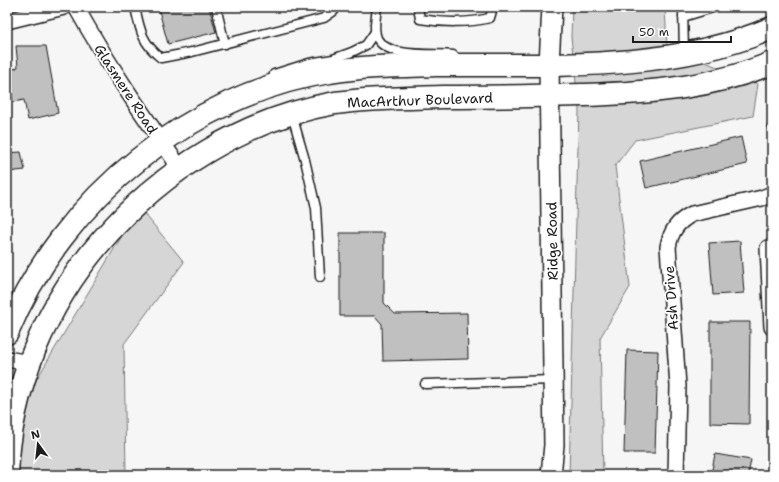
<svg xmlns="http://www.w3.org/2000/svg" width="779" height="482" viewBox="0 0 779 482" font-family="'Shantell Sans',sans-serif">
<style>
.green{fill:#d6d6d6;stroke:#797979}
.building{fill:#c0c0c0;stroke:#1c1c1c}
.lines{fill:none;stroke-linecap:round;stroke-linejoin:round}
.service-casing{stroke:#1c1c1c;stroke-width:11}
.minor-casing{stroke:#1c1c1c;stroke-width:18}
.tertiary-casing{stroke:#1c1c1c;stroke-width:22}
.secondary-casing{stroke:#1c1c1c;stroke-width:25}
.service{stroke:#fff;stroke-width:8}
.minor{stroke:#fff;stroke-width:15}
.tertiary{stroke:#fff;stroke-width:19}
.secondary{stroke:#fff;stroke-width:22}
.labels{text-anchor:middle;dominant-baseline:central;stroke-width:3.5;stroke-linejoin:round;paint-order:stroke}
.street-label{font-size:14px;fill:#1c1c1c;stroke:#fff}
</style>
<rect width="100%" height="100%" fill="#f6f6f6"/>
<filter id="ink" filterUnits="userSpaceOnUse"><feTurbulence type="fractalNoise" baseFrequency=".025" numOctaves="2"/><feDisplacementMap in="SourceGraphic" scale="8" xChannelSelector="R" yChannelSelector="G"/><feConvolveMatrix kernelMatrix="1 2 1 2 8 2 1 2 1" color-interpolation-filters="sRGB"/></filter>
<g filter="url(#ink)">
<!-- green -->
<g class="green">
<polygon points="572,7 665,7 667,46 758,84 753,116 635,140 615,166 630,287 600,338 603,475 569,475 579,110 571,37"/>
<polygon points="139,207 184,262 124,344 126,475 7,475 7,396 32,387"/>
</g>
<!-- building -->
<g class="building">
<polygon points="158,7 209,7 216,32 168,44"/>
<polygon points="16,46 46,46 58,113 28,120 24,100 13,102 7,72 18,67"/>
<polygon points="772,123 772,137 767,125"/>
<polygon points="741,137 747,164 646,188 640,161"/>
<polygon points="21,152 25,170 7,172 7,153"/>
<polygon points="340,233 384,233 384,303 395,314 467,313 468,359 383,361 382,324 375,316 340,316"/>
<polygon points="740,241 744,293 713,295 709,243"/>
<polygon points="710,322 750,322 749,424 710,423"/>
<polygon points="627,350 658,351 655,453 624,453"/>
<polygon points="715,454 751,460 748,475 711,475"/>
</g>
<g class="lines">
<defs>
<g id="service">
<path d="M135 7C140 30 142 43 161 58L192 52 324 18 334 11V7"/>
<polyline points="216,7 225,44"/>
<path d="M377 7C376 17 373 29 377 38 386 58 434 53 453 55"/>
<path d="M418 7 420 19C442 23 469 23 490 18L493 7"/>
<polyline points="683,7 684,53"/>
<polyline points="683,17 716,7"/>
<polyline points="274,74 309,63 333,59 352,52 366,45 375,32"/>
<polyline points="292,115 305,160 316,208 320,277"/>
<polyline points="425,384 554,380"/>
</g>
<g id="minor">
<path d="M76 7C107 63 143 115 180 168"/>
<polyline points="7,21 64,7"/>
<polyline points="768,248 772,327"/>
<polyline points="7,359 29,363"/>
<path d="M676 475 678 386 668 247C671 231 677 222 692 214L762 198 772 194"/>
</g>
<polyline id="tertiary" points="551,475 554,445 549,64 552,7"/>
<g id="secondary">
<path d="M7 333C35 265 82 204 139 159 193 115 261 82 330 72 365 66 401 66 436 65 548 64 667 73 772 28"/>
<path d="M7 475C10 389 46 304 103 239 163 170 244 119 335 103 371 98 407 98 443 97 490 97 537 96 585 95 648 93 713 88 772 63"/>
</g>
</defs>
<!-- service casing -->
<use href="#service" class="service-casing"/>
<!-- minor casing -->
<use href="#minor" class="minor-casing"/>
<!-- tertiary casing -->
<use href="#tertiary" class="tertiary-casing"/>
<!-- secondary casing -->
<use href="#secondary" class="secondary-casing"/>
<!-- service -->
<use href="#service" class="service"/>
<!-- minor -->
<use href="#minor" class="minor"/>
<!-- tertiary -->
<use href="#tertiary" class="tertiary"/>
<!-- secondary -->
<use href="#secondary" class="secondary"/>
</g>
</g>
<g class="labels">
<!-- street labels -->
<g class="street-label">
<text transform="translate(126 89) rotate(57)">Glasmere Road</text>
<text transform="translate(420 100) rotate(-2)">MacArthur Boulevard</text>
<text transform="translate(552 241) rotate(-91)">Ridge Road</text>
<text transform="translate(671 298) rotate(-94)">Ash Drive</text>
</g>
</g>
<!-- margin -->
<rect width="779" height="482" fill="none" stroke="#fff" stroke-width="24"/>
<rect x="12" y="12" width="755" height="458" fill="none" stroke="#1c1c1c" stroke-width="1.5" filter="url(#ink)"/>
<!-- north arrow -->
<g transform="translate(38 444) rotate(345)" stroke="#ffffff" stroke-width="3" paint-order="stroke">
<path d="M0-3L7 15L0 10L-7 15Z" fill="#1c1c1c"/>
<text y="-6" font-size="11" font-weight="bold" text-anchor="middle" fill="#1c1c1c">N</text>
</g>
<!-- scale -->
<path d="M633 36v6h98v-6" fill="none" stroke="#1c1c1c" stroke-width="2"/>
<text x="639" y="36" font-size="12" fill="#1c1c1c" stroke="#ffffff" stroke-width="3" paint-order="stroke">50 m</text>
</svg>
